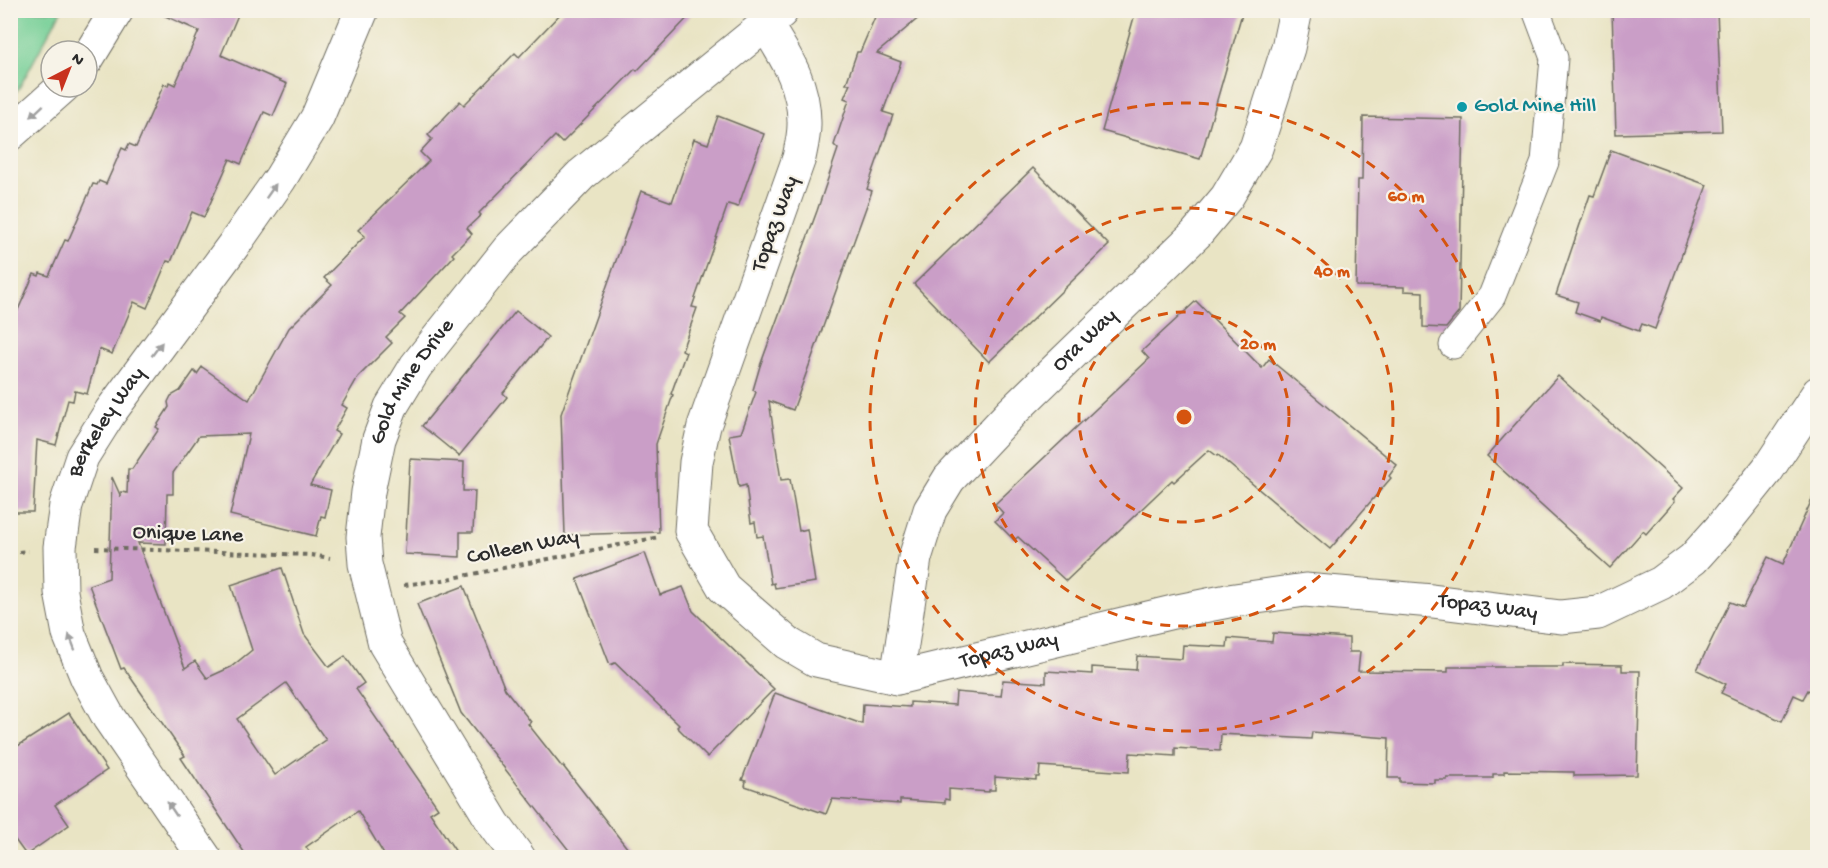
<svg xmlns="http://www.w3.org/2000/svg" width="1828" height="868" viewBox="0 0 1828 868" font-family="'Gochi Hand',sans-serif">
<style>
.green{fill:#75cf96;stroke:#507d60;stroke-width:1.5}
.building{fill:#ca9ec7;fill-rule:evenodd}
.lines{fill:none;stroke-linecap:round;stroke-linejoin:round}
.pedestrian-casing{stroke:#6e6c61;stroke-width:29}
.minor-casing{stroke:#6e6c61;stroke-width:35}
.path{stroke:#6e6c61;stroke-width:4;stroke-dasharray:4.5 4.5;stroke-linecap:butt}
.pedestrian{stroke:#fff;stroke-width:27}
.minor{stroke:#fff;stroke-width:33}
.oneway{fill:#a0a0a0}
.ring{fill:none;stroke:#d5540f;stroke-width:3;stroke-dasharray:10 8}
.culture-dot{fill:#0f9aa8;stroke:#f7f3e8;stroke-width:2}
.labels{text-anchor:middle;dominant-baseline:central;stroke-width:4.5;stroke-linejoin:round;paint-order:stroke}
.culture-label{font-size:22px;fill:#0d838f;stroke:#f7f3e8;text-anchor:start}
.street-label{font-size:22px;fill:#2b2b2b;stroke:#f7f3e8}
.centre{fill:#d5540f;stroke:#f7f3e8;stroke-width:3}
.ring-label{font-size:18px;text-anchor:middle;font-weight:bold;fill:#d5540f;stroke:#f7f3e8;stroke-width:4.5;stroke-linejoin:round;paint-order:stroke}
</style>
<rect width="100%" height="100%" fill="#f7f3e8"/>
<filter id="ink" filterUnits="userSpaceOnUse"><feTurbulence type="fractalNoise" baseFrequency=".0167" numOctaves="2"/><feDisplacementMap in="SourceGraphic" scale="12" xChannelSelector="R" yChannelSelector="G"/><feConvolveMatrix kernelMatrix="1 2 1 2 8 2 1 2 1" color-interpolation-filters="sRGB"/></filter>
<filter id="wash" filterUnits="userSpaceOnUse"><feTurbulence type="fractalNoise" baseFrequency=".008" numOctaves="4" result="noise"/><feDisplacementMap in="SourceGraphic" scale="24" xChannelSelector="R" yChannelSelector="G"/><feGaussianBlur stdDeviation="1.35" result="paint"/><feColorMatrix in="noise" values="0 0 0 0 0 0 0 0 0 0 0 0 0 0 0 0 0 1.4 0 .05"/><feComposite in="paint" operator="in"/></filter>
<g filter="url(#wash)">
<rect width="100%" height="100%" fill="#e9e4c4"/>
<!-- green -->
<polygon class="green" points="11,10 61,11 19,88 11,97"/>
<g id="blocks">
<!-- building -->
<g class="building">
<polygon points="152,10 240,10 221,55 287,84 273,116 264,112 241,164 230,159 204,217 192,212 171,262 167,261 147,308 134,302 112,354 99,349 87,394 75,391 73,401 68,400 56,445 37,440 33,512 10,512 10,328 34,274 39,276 40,273 49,276 65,240 68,241 93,184 97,185 99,181 106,184 122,148 126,150 129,144 136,147 164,84 168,86 169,82 175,85 199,31"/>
<path d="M564 10H695L637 71 635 69 562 143 555 136 479 213 481 215 467 228 472 234 452 254 454 256 400 314 405 318 386 337 392 343 358 377 342 405 347 408 334 431 339 434 310 485 331 490 325 517 321 516 316 536 230 515 249 434 199 436 173 473V494H167L166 544 138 543 185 668 195 661 207 678 231 667 252 650 231 585 282 568 304 634 329 667 345 656 364 683 356 689 438 808 430 813 460 858H386L358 811 306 847 314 858H248L181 758 185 756 124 668 121 669 89 585 109 578 112 477 121 497V492L127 493 128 469H132L159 429 156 427 169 407 168 402 171 396 180 391 194 371 197 374 202 367 249 400 289 328 332 285 324 278 365 236 358 230 429 161 420 152 432 139 428 135 460 101 464 105 515 53 519 57ZM286 683 326 740 275 775 237 719Z"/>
<polygon points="878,10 928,10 877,53 901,62 883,112 893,115 867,189 872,191 793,410 769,401 781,480 790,479 799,531 807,529 815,582 775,588 774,583 771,584 763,536 757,537 755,522 751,523 746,485 739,487 729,435 741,433 756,392 753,390 760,366 817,211 838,149 834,145 849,100 844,98 850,84 846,84 857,52 860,52"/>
<polygon points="1136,10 1243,10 1200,159 1102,131"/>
<polygon points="1612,10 1717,10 1722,131 1616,134"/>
<polygon points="718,116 764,134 738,207 728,204 692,307 697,308 682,350 686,352 671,394 673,395 656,444 659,532 565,535 561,414 641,191 672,202 694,139 708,144"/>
<polygon points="1363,117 1463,119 1459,312 1446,328 1423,327 1423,292 1404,291 1404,287 1356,286 1358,180 1362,180"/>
<polygon points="1611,150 1707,185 1655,329 1642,324 1639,331 1601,317 1600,321 1575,312 1578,302 1556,295 1590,195 1594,196"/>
<polygon points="1033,168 1109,245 989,362 914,284"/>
<polygon points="1196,301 1262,368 1269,359 1397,465 1389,476 1391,478 1330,549 1218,455 1217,456 1209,450 1174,482 1172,480 1066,581 1018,537 1014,540 995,521 1003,513 995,504 1149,359 1142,351"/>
<polygon points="516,311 548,337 503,393 507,397 459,456 422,426"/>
<polygon points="1558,376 1683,488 1673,499 1675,501 1646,534 1643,531 1610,568 1487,456"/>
<polygon points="410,459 464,462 463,491 475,491 473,532 460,532 460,557 405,554"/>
<polygon points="1818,486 1818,695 1808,690 1803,699 1794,695 1782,721 1721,693 1726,684 1697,670 1730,602 1743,607 1768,557 1783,564"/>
<polygon points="645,553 660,595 683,587 693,611 774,689 707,757 677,727 679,725 615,663 610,665 577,579"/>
<polygon points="464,586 505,689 531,722 528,724 562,767 563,766 635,858 575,858 461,713 417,604"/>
<polygon points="1273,633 1349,638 1349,652 1360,652 1358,671 1448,672 1448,667 1563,667 1563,664 1622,665 1622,671 1640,671 1637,775 1574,776 1574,772 1504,771 1504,774 1493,774 1493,778 1447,778 1447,780 1435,780 1435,783 1400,782 1400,778 1388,778 1389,738 1312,732 1311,739 1221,734 1220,751 1175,748 1175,756 1130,753 1129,772 1040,766 1039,777 1036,777 1036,780 995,777 995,790 989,790 989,792 949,789 949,800 945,799 945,803 903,800 900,800 900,804 832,799 826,814 745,786 746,781 742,780 775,693 862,724 863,704 910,707 910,702 955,705 956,692 1001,696 1003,680 1046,683 1046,671 1092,674 1092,667 1136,670 1137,656 1182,659 1183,645 1227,647 1228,638 1272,642"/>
<polygon points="69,713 107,770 55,805 69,825 26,855 10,833 10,751"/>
</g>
</g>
</g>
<g filter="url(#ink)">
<use href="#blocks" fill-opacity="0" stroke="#6e6c61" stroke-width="1.5"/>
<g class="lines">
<defs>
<polyline id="pedestrian" points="1453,345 1492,296 1545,162 1554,58 1536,10"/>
<g id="minor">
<path id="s1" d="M766 25C786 57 805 85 804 125 804 136 801 148 799 158L704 426 696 462 691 531 724 588 787 643 816 660 897 678 1173 612 1228 601 1305 590 1432 601 1561 617 1598 613 1661 583 1693 559 1719 530 1768 469 1818 393"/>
<polyline points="87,59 117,10"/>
<polyline points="10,134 63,87"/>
<path id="s2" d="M897 678 915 558 930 510 949 479 1012 412 1196 234 1227 197 1256 148 1288 48 1296 10"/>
<path id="s3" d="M205 858 109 718 87 678 69 634 61 592 60 547 66 505 82 457 111 411 238 239 280 179 317 118 362 10"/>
<path id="s4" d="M519 858 494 824 385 644 365 564 363 537 368 492 379 439 391 407 416 366 508 250 581 175 781 12"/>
</g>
</defs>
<!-- pedestrian casing -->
<use href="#pedestrian" class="pedestrian-casing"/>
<!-- minor casing -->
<use href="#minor" class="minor-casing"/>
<!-- path -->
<g class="path">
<polyline points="95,548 311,555 330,558"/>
<polyline points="10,553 28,551"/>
<polyline points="404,585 443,580 659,537"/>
</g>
<!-- pedestrian -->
<use href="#pedestrian" class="pedestrian"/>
<!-- minor -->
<use href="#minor" class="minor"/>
</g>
<!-- one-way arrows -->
<defs><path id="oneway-solid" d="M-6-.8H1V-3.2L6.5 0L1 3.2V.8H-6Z" transform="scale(1.5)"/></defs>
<g class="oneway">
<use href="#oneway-solid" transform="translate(37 111) rotate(137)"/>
<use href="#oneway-solid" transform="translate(271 191) rotate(-55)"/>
<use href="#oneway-solid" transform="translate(157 349) rotate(-53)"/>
<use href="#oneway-solid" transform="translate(72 642) rotate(-111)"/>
<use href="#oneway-solid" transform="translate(172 809) rotate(-124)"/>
</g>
</g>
<!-- distance rings -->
<g class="ring">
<circle cx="1184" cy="417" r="105"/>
<circle cx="1184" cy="417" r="209"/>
<circle cx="1184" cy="417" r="314"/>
</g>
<!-- markers -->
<circle class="culture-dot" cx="1462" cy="107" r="6"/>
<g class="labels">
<!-- culture labels -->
<g class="culture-label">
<text x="1474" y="107">Gold Mine Hill</text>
</g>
<!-- street labels -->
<g class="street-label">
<text transform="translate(776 224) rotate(-70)">Topaz Way</text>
<text stroke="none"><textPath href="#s2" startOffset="402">Ora Way</textPath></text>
<text stroke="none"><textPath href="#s4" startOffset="528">Gold Mine Drive</textPath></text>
<text stroke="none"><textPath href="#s3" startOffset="486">Berkeley Way</textPath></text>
<text transform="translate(188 535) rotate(2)">Onique Lane</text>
<text transform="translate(523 548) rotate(-11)">Colleen Way</text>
<text stroke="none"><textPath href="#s1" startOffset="1400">Topaz Way</textPath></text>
<text stroke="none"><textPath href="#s1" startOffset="914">Topaz Way</textPath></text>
</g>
</g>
<circle cx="1184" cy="417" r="9" class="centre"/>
<g class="ring-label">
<text x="1406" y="201">60 m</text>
<text x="1332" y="276">40 m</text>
<text x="1258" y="349">20 m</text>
</g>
<!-- margin -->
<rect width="1828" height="868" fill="none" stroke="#f7f3e8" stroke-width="36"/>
<!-- north arrow -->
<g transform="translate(69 69) rotate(42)"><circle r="28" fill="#f7f3e8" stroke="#a5a39c" stroke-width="1.5"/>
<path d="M0-4.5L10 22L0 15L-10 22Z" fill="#c8321e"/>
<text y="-9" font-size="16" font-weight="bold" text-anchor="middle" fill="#2b2b2b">N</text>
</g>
</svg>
